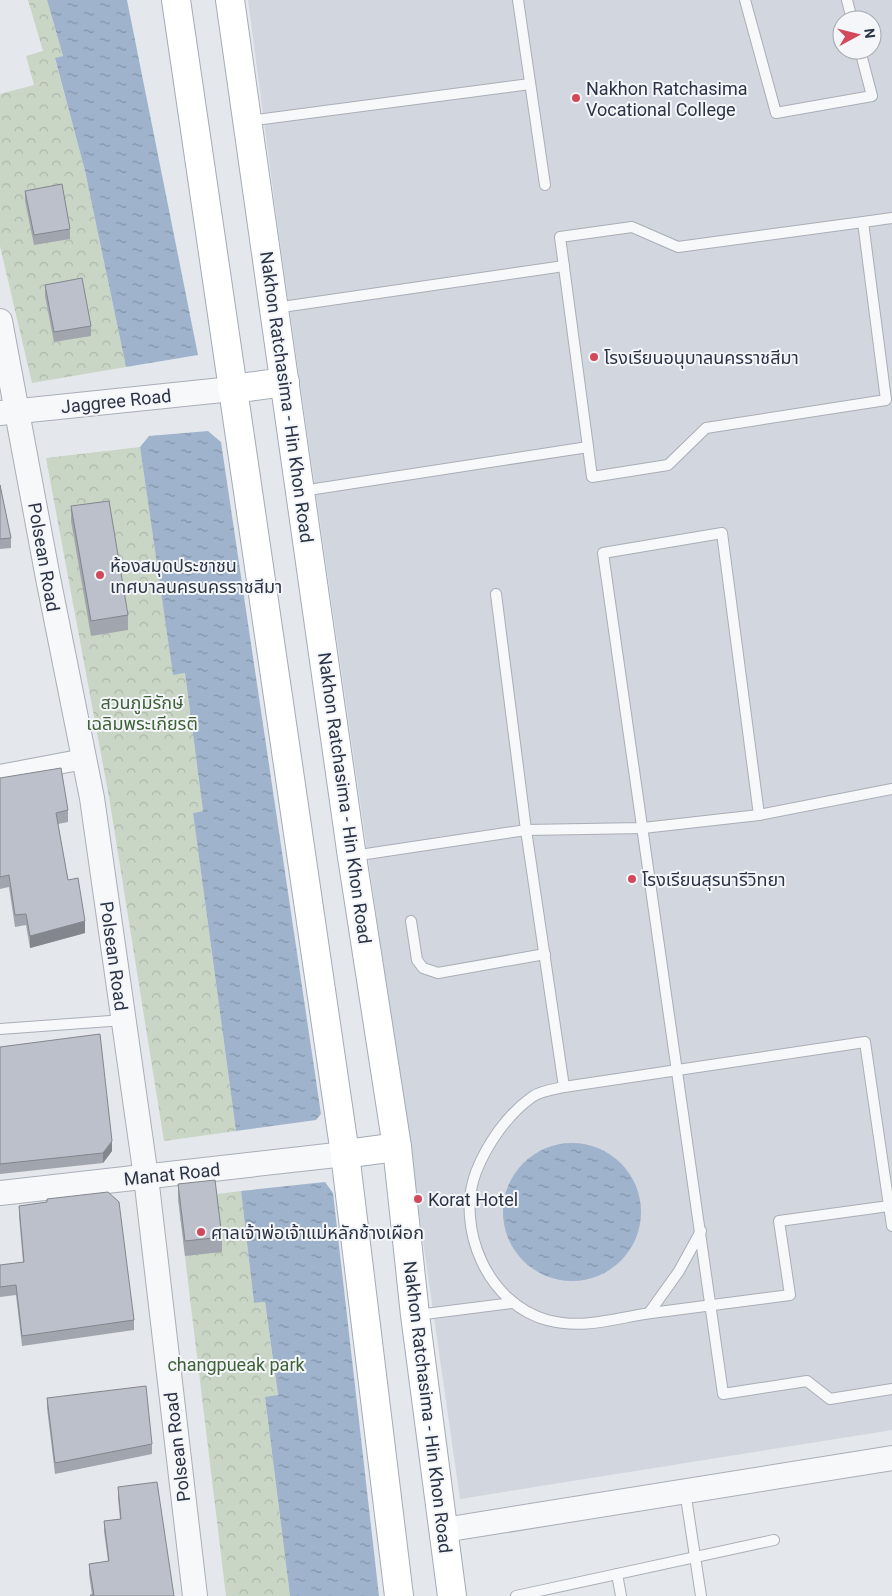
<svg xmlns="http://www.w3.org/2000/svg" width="892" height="1596" viewBox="0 0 892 1596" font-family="Roboto,'Noto Sans Thai',sans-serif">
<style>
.built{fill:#d2d6de;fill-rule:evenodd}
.forest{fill:url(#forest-crowns)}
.water{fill:url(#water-ripples)}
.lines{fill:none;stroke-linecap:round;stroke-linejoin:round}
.service-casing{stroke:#a9aeb7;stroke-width:12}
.minor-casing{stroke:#a9aeb7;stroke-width:22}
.tertiary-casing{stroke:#a9aeb7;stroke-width:26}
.primary-casing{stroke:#a3abb8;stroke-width:30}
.service{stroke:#f7f8fa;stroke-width:10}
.minor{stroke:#f7f8fa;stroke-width:20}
.tertiary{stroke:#f7f8fa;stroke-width:24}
.primary{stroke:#fff;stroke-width:28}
.wall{fill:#a1a5ae}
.shaded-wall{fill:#83868d}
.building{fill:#bbc0ca;stroke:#83868d}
.poi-dot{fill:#d1495b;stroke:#f4f6f9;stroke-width:2}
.labels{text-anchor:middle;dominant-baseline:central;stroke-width:4;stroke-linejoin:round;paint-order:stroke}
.poi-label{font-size:18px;fill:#2b3445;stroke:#f4f6f9;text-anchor:start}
.street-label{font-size:18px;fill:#2b3445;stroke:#f4f6f9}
.park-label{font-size:18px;fill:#3f6138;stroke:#f4f6f9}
</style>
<defs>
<pattern id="forest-crowns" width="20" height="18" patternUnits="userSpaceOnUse" patternTransform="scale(1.25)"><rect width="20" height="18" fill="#c9d6c5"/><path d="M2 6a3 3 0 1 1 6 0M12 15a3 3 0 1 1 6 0" fill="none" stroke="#adb8ab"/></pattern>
<pattern id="water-ripples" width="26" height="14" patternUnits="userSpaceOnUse" patternTransform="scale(1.25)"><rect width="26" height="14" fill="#9fb4cc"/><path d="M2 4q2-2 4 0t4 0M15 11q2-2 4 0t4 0" fill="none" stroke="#8293a7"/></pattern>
</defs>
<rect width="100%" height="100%" fill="#e4e7ec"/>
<!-- built -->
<path class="built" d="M248 0H892V1430L460 1499 280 243ZM842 20H872V50H842Z"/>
<!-- forest -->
<g class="forest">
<polygon points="28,0 47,0 63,56 55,59 85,171 126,367 32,383 0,246 0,94 34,85 26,56 43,51"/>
<polygon points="140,447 173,674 185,673 203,811 193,813 236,1131 164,1141 109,797 46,458"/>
<polygon points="241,1191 254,1303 265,1302 278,1396 265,1398 290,1596 226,1596 178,1199"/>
</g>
<!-- water -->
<g class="water">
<polygon points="47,0 127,0 198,355 126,367 85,171 55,58 63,56"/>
<polygon points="208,431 221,442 321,1114 316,1120 236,1131 193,813 203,811 185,673 173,675 140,447 149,436"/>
<circle cx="572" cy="1212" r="69"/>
<polygon points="325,1182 333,1193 379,1596 290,1596 265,1397 278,1395 265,1302 254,1303 241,1191"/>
</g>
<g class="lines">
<defs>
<g id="service">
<polyline points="518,0 545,185"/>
<polyline points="745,0 776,113 872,96 860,50"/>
<polyline points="847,0 852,20"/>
<polyline points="248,121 530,84"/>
<polyline points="863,222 886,400 706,428 668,465 592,477 560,237 632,227 678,247 863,222 892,218"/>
<polyline points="275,308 564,266"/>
<polyline points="302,491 588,447"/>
<polyline points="496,594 526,830 564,1087"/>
<polyline points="759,815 722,533 603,553 723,1394 807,1381 830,1399 892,1389"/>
<polyline points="353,856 526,830 643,828 759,815 892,789"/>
<polyline points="411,921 417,960 423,968 438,973 545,954"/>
<polyline points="0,1029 124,1020"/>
<path d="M889 1206 779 1221 790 1295C744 1301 698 1307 651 1313 615 1318 584 1330 547 1320 488 1304 455 1228 476 1172 487 1144 507 1115 532 1097 540 1091 554 1089 564 1087L865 1042 892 1226"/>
<polyline points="649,1313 679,1271 701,1231"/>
<polyline points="417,1315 512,1303"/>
<polyline points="685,1491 701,1596"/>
<polyline points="617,1574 621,1596"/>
<polyline points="516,1596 774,1540"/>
</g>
<polyline id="minor" points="0,775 84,759"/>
<g id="tertiary">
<polyline points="0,321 48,578 92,798 146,1177 195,1596"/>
<polyline points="0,413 232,389"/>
<polyline points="0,1193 345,1154"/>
<polyline points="444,1530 892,1458"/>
</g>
<g id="primary">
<polyline points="176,0 345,1154 399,1596"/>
<polyline points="230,0 352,857 397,1147 415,1315 452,1596"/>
<polyline points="232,389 285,382"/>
<polyline points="345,1154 397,1147"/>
</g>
</defs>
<!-- service casing -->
<use href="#service" class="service-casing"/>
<!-- minor casing -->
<use href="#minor" class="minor-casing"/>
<!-- tertiary casing -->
<use href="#tertiary" class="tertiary-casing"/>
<!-- primary casing -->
<use href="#primary" class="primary-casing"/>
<!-- service -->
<use href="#service" class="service"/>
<!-- minor -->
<use href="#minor" class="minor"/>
<!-- tertiary -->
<use href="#tertiary" class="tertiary"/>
<!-- primary -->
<use href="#primary" class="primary"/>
</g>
<!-- wall -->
<g class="wall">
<polygon points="25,191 70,229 70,239 34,245 25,201"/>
<polygon points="45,285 91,326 91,336 54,342 45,296"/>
<polygon points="0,485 11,538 11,548 0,549"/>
<polygon points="71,506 128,615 128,630 91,636 71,521"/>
<polygon points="0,778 68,810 68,822 58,824 68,880 85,933 30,948 26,925 15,927 9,887 0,889"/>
<polygon points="0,1047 112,1151 103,1163 0,1174"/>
<polygon points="178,1184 222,1237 222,1252 185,1256 178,1199"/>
<polygon points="19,1206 134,1320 134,1330 22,1346 16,1295 0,1297 0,1265 23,1262 19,1216"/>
<polygon points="47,1398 152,1444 152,1454 55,1474 47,1408"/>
<polygon points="118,1487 174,1596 92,1595 89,1574 89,1564 108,1561 104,1531 104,1521 120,1519 118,1498"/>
</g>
<!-- shaded-wall -->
<g class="shaded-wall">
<polygon points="85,921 85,933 30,948 30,936"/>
<polygon points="112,1141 112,1151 103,1163 103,1153"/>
</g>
<!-- building -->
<g class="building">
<polygon points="62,184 70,229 34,235 25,191"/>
<polygon points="82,278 91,326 54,332 45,285"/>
<polygon points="0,485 11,538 0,539"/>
<polygon points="109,501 128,615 91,621 71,506"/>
<polygon points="61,768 68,810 56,813 68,880 78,878 85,921 30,936 26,914 15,915 9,875 0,877 0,778"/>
<polygon points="100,1034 112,1141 103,1153 0,1164 0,1047"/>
<polygon points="215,1180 222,1237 185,1241 178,1184"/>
<polygon points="108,1192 119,1202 134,1320 22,1336 16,1285 0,1287 0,1265 24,1262 19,1206 47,1202 47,1199"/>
<polygon points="146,1386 152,1444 55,1463 47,1398"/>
<polygon points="157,1482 174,1596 91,1596 90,1595 94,1595 89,1564 109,1561 104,1521 121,1519 118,1487"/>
</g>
<!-- markers -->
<g class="poi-dot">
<circle cx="576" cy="98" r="5"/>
<circle cx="594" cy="357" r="5"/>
<circle cx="100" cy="575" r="5"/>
<circle cx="632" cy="879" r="5"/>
<circle cx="418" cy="1199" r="5"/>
<circle cx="201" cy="1232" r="5"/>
</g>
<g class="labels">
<!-- poi labels -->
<g class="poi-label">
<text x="586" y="88">Nakhon Ratchasima<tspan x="586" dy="21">Vocational College</tspan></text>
<text x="604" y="357">โรงเรียนอนุบาลนครราชสีมา</text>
<text x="110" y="565">ห้องสมุดประชาชน<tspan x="110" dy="21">เทศบาลนครนครราชสีมา</tspan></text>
<text x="642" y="879">โรงเรียนสุรนารีวิทยา</text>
<text x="428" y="1199">Korat Hotel</text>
<text x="211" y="1232">ศาลเจ้าพ่อเจ้าแม่หลักช้างเผือก</text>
</g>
<!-- street labels -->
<g class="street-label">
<text transform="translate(287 397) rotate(82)">Nakhon Ratchasima - Hin Khon Road</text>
<text transform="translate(116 401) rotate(-6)">Jaggree Road</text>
<text transform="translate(44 557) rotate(80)">Polsean Road</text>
<text transform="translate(345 798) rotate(82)">Nakhon Ratchasima - Hin Khon Road</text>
<text transform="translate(114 956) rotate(82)">Polsean Road</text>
<text transform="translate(172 1174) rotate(-6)">Manat Road</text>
<text transform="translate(428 1407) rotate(83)">Nakhon Ratchasima - Hin Khon Road</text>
<text transform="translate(177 1447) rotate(-97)">Polsean Road</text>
</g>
<!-- park labels -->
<g class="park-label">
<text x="142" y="702">สวนภูมิรักษ์<tspan x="142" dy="21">เฉลิมพระเกียรติ</tspan></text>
<text x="236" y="1364">changpueak park</text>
</g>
</g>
<!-- north arrow -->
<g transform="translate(857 35) rotate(83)"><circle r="24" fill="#f4f6f9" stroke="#a4a8b1"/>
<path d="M0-4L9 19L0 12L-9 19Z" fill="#d1495b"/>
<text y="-8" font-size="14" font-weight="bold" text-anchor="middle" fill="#2b3445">N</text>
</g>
</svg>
